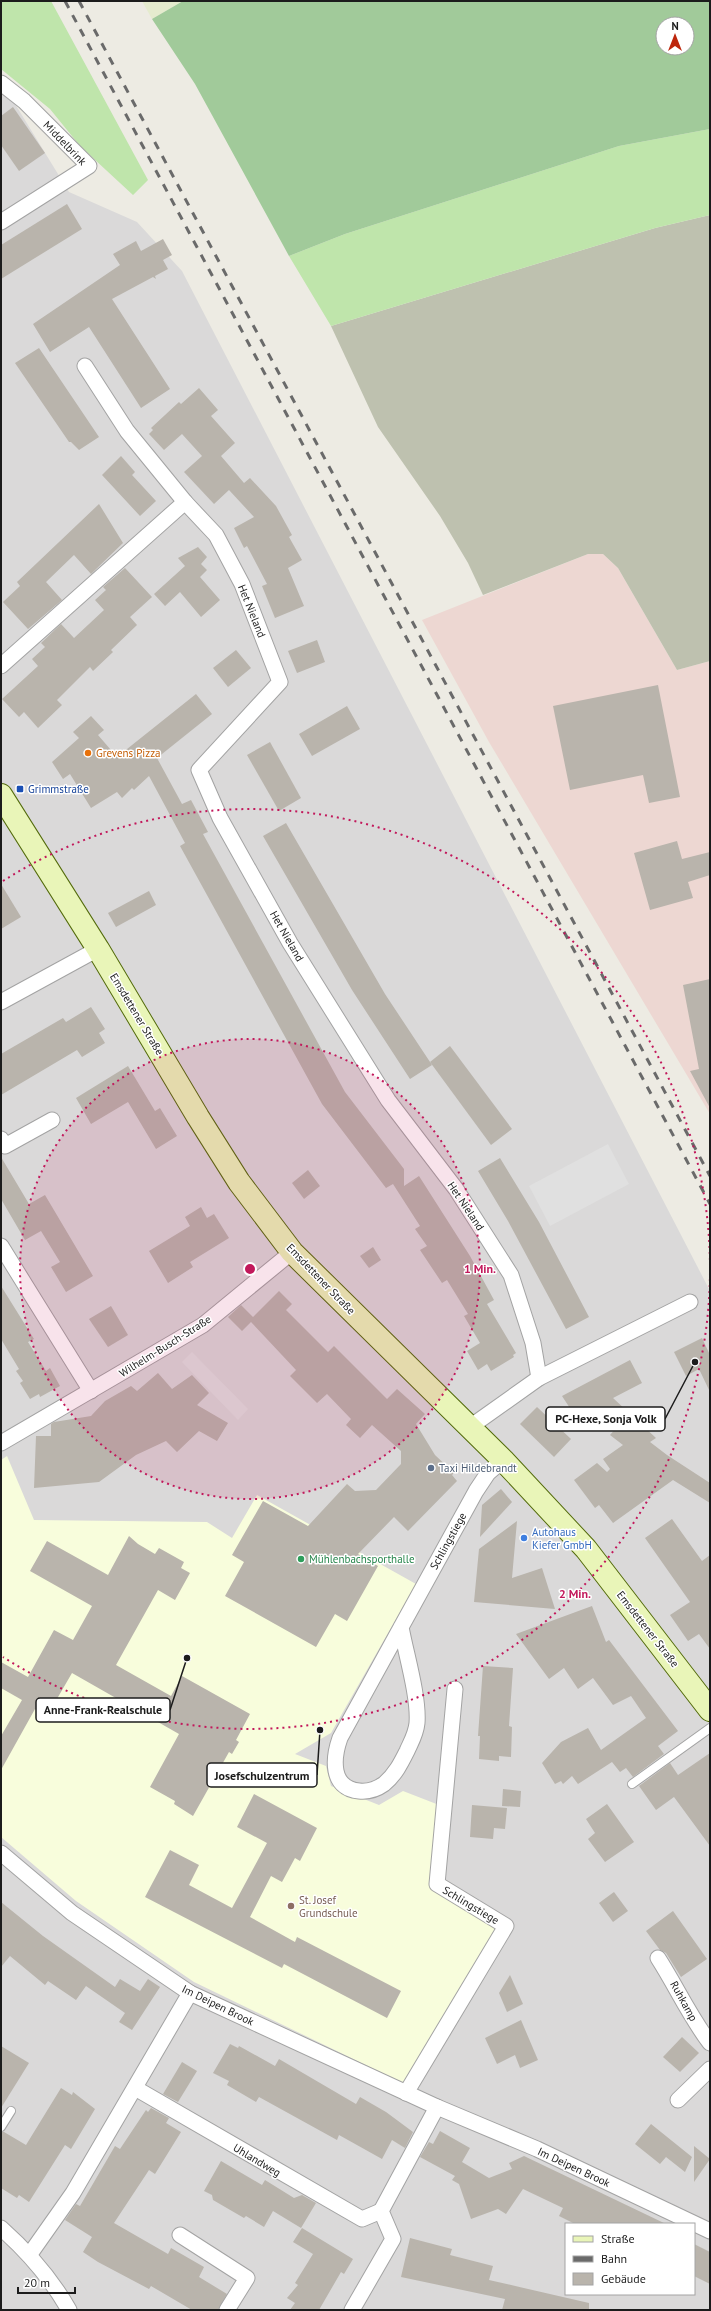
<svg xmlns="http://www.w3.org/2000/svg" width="711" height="2311" viewBox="0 0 711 2311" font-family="'PT Sans',sans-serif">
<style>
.residential{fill:#dad9d9;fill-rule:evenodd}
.commercial{fill:#edd7d2}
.education{fill:#f8fddc}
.construction{fill:#bec1af}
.farmland{fill:#e5ebce}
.grass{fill:#bfe5ab}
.forest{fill:#a1ca9a;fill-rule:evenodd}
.parking{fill:#e0e0e0}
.building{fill:#b9b4ac}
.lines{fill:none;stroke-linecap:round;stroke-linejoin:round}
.lane-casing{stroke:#a3a3a3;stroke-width:10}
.street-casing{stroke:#a3a3a3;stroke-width:17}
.secondary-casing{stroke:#536b0b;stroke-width:24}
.lane{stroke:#fff;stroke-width:8}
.street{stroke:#fff;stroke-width:15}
.secondary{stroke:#e9f5b8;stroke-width:22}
.rail{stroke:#6a6a6a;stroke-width:3;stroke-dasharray:8 8;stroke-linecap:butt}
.ring{fill:none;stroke:#c2185b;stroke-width:2;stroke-dasharray:2 4}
.food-dot{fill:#e8710a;stroke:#fff;stroke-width:1.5}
.transit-dot{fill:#1a4fb4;stroke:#fff;stroke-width:1.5}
.service-dot{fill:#5c6f8a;stroke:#fff;stroke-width:1.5}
.shop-dot{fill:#3f7fe0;stroke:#fff;stroke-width:1.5}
.leisure-dot{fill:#2e9e5b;stroke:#fff;stroke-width:1.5}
.education-dot{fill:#8d6e63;stroke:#fff;stroke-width:1.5}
.labels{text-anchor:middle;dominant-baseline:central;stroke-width:3;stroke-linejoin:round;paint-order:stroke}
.street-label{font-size:11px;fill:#1c1c1c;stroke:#fff}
.food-label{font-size:11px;fill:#c56008;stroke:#fff;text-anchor:start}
.transit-label{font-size:11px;fill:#164399;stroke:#fff;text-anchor:start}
.service-label{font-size:11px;fill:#4e5e75;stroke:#fff;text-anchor:start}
.shop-label{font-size:11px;fill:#366cbe;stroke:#fff;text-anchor:start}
.leisure-label{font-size:11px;fill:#27864d;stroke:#fff;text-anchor:start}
.education-label{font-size:11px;fill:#785e54;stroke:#fff;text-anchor:start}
.centre{fill:#c2185b;stroke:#fff;stroke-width:2}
.ring-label{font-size:12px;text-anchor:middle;font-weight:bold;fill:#c2185b;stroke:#fff;stroke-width:3;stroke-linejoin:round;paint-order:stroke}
.leader{fill:none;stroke:#1c1c1c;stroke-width:1.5}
.callout-dot{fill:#1c1c1c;stroke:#fff;stroke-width:1.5}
.callout{fill:#fff;stroke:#1c1c1c;stroke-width:1.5}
.callout-label{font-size:12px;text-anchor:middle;font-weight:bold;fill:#1c1c1c}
</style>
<rect width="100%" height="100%" fill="#edebe3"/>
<!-- residential -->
<path class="residential" d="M1 91 12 99 69 192 137 222 182 271 710 1291V2310H1ZM566 2224H694V2294H566Z"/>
<!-- commercial -->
<polygon class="commercial" points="588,554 603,554 618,568 677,670 710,661 710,1114 489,742 422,620"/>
<!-- education -->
<polygon class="education" points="7,1456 34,1520 207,1522 232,1538 257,1495 416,1584 331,1733 295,1754 326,1766 331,1786 379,1805 403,1791 439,1805 431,1888 497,1927 403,2083 194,1982 76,1901 1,1837 1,1460"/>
<!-- construction -->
<polygon class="construction" points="710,215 710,661 677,670 618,568 603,554 588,554 483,595 468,563 440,516 378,427 331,326 655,228"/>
<!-- farmland -->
<polygon class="farmland" points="142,1 183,1 152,19"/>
<!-- grass -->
<g class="grass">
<polygon points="1,1 51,1 148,180 133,195 80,146 50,109 1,69"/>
<polygon points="710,129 710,215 655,228 331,326 289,256 345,234 619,146"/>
</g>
<!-- forest -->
<path class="forest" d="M183 1H710V129L619 146 345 234 289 256 195 84 152 19ZM663 24H687V48H663Z"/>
<!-- parking -->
<g class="parking">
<polygon points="608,1144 629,1184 550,1226 529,1186"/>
<polygon points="192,1352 248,1409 238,1420 182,1362"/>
</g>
<!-- building -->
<g class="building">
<polygon points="13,107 45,153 19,171 1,145 1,116"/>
<polygon points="67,204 82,229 1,279 1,245"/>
<polygon points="163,239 172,255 163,260 168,269 155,276 156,279 153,277 112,299 170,389 141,408 89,327 50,352 33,324 120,265 113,254 136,241 141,251"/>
<polygon points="39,348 99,437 79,450 71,442 69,442 15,363"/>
<polygon points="199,388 218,410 211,416 235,443 221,456 244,483 250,478 276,506 292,535 289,537 302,560 288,568 304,606 275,618 262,586 267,584 247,546 244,548 234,528 254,517 229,490 214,504 184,472 202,456 182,434 164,450 149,434 153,430 151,428 179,402 181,404"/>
<polygon points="121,456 135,472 132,475 156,501 140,516 102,475"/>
<polygon points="99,504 123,543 91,574 74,555 46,582 62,600 28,629 3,602 20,586 17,582"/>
<polygon points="198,547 207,557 201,564 207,570 200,577 220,600 201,617 180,592 165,606 154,594 185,566 178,558"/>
<polygon points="125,568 152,597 130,617 137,625 111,650 113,652 93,671 90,667 57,700 62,705 38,728 24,712 19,717 2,699 38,666 32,659 45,647 41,643 61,624 74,638 104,610 95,600 106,590 103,587"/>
<polygon points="317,640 325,662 297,673 288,651"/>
<polygon points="236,650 251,668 228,687 213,668"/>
<polygon points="658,685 680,797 649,803 643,775 570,790 553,706"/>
<polygon points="196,694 212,714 157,758 182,804 191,800 208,832 203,834 345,1092 404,1169 404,1186 419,1176 470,1256 494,1300 487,1304 516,1353 513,1355 514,1357 491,1371 487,1364 478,1370 467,1351 480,1343 464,1316 468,1314 447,1280 442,1283 420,1250 427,1246 415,1229 420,1226 393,1184 386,1188 322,1104 180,846 185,843 149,776 134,790 132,788 122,798 117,792 91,808 70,774 63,779 52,762 79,738 73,732 91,716 104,730 98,735 117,757"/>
<polygon points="347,706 360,729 312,756 299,734"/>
<polygon points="270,742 301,798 279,811 247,755"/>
<polygon points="286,823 385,994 432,1065 410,1079 352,990 263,836"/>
<polygon points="677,841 682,859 710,852 710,875 688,882 693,898 650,910 634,853"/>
<polygon points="1,884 21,917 1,929"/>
<polygon points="149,891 156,905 116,927 108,913"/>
<polygon points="710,979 710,1108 690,1071 699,1069 683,985"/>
<polygon points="91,1007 105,1029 99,1033 105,1043 82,1057 77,1050 1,1095 1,1054 63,1018 66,1022"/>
<polygon points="450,1046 512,1129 491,1145 430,1062"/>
<polygon points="128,1066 155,1111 160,1108 177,1136 156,1149 128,1102 91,1124 76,1098"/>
<polygon points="1,1157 29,1204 45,1195 93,1276 66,1292 51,1267 60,1262 41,1231 25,1240 1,1199"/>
<polygon points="500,1158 539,1222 589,1317 566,1329 508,1221 478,1171"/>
<polygon points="308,1170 320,1186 304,1199 292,1183"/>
<polygon points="201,1207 207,1218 214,1214 229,1238 190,1262 193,1267 168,1283 149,1251 190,1226 185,1217"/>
<polygon points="373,1247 381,1260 369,1268 360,1256"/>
<polygon points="1,1286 34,1339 28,1342 46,1371 50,1368 60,1386 40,1397 39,1394 30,1399 20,1383 23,1381 16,1371 19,1369 1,1339"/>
<polygon points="279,1291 292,1304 286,1310 328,1352 334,1346 387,1399 397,1389 425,1414 416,1424 435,1455 454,1473 452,1475 457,1481 408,1531 394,1517 358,1554 378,1566 347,1621 335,1614 316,1647 225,1596 244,1562 232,1555 263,1501 308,1526 347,1484 355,1491 376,1490 401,1464 401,1451 372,1425 360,1438 346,1425 351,1419 327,1394 317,1403 290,1376 296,1370 251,1322 242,1331 228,1317 241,1305 253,1317"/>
<polygon points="111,1306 128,1335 108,1347 89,1319"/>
<polygon points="702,1338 710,1355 710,1392 699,1369 686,1376 674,1352"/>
<polygon points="630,1360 642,1383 613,1398 656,1438 650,1442 667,1455 710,1483 710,1503 673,1480 613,1523 599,1505 595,1508 574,1480 597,1463 607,1472 610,1469 603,1459 623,1445 610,1435 617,1427 597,1411 579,1422 562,1396"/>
<polygon points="158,1373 172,1389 192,1375 209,1393 197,1405 228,1423 217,1441 199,1431 177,1452 166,1441 136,1455 99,1482 34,1488 36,1436 51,1436 51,1424 54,1422 91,1416 105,1401 131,1386 137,1391"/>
<polygon points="537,1407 571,1439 554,1457 520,1424"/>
<polygon points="501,1489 512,1502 480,1537 482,1505"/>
<polygon points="672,1519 702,1561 710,1555 710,1649 699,1634 688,1641 670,1615 690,1602 645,1538"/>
<polygon points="517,1521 512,1578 542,1568 555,1609 474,1602 479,1549"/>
<polygon points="129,1536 138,1544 155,1554 159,1548 184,1562 181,1568 190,1573 175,1600 158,1590 116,1665 171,1696 182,1676 250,1714 236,1740 239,1742 232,1754 229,1752 193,1816 174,1804 175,1801 150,1787 179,1734 72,1673 47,1716 35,1709 1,1770 1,1736 22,1700 1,1688 1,1662 28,1677 54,1630 73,1640 92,1606 30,1571 47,1541 108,1575"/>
<polygon points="592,1606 606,1642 609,1640 678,1731 658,1746 664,1754 633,1777 626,1768 620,1772 612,1762 578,1784 572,1776 563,1784 561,1781 555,1784 542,1763 561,1742 588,1728 601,1750 646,1718 631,1696 613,1705 593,1678 578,1689 564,1668 549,1679 516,1634"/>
<polygon points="483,1666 513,1668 509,1726 512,1727 511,1757 499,1756 499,1761 479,1759 480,1736 478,1736"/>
<polygon points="710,1753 710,1846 674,1797 656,1810 639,1786 670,1763 678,1775"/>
<polygon points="503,1789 521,1791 520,1807 502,1806"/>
<polygon points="254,1794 317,1828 300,1861 295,1858 282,1882 271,1876 250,1917 295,1942 297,1937 401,1991 387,2018 284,1964 282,1968 145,1897 170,1850 199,1865 189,1885 232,1908 267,1843 237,1827"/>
<polygon points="607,1804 634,1842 605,1862 588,1839 595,1833 586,1819"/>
<polygon points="472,1805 507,1808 505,1829 494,1828 493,1839 470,1837"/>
<polygon points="614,1892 628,1911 613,1922 599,1903"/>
<polygon points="1,1902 43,1936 115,1987 120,1979 140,1991 148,1979 160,1987 132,2030 119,2022 125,2013 86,1986 76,2000 48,1981 45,1985 10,1956 1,1967"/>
<polygon points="673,1911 707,1959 681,1977 666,1953 660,1950 646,1931"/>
<polygon points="510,1975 523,2004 507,2012 499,1993"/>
<polygon points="521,2020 538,2060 520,2068 515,2055 497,2064 485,2038"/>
<polygon points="682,2037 699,2053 680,2072 663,2057"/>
<polygon points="230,2044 238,2048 239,2046 275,2066 279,2059 356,2104 360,2097 386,2112 413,2132 405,2148 392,2140 382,2159 339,2135 337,2140 259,2097 256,2102 227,2085 229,2081 213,2073"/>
<polygon points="1,2046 29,2063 1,2108"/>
<polygon points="182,2062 197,2071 178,2102 163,2094"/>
<polygon points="61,2088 72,2095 73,2092 95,2109 71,2149 65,2145 29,2202 19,2195 17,2198 1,2188 1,2132 4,2132 26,2145"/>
<polygon points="151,2108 169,2118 166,2123 181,2132 155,2174 149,2170 114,2223 168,2254 171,2248 204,2267 199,2277 227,2294 218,2310 192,2310 151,2286 149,2289 98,2262 83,2252 92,2237 65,2220 76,2204 80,2206 115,2146 120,2149 146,2110 148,2112"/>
<polygon points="651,2124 692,2157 685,2172 666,2157 660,2164 635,2144"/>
<polygon points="440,2131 470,2148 462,2162 489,2178 512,2169 509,2163 524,2156 666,2224 575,2224 559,2216 563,2208 523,2189 506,2214 498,2209 471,2219 459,2184 452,2180 455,2176 420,2157 429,2142 433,2144"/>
<polygon points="694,2146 710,2159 694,2182"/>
<polygon points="221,2161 262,2185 265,2180 294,2198 302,2195 316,2203 301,2228 273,2211 264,2227 246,2216 244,2218 213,2200 212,2195 204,2191"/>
<polygon points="302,2228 353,2259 344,2274 341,2272 319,2310 290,2310 295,2303 287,2298 298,2285 295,2283 313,2254 293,2242"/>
<polygon points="410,2238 452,2249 450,2255 493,2266 489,2280 589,2303 589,2310 502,2310 505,2299 401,2277"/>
<polygon points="694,2244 710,2252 710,2284 694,2276"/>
</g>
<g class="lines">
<defs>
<g id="lane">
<polyline points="632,1784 710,1728"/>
<polyline points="1,2127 11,2111"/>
</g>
<g id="street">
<polyline points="1,83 24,101 89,166 1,222"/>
<polyline points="85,366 127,431 185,502"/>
<polyline points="1,666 185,502 216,535 242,584 280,682 199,770 220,818 290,943 388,1100 456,1189 511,1275 533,1343 539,1378"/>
<polyline points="1,1002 98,949"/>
<polyline points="1,1139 5,1146 52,1120"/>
<polyline points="1,1246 91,1391"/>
<polyline points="470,1427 539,1378 690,1302"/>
<polyline points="1,1443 203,1325 292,1252"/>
<path d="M401 1627C406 1654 419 1697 417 1723 416 1734 411 1742 407 1751 401 1763 395 1775 384 1784 377 1789 368 1792 359 1791 330 1788 333 1758 340 1738L476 1491 488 1473 503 1460"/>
<polyline points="1,1853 72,1913 190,1993 437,2107 537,2149 710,2231"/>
<path d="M658 1958C676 1986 690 2017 710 2043"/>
<polyline points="135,2088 362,2219 381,2211"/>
<polyline points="406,2093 506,1926 437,1884 455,1689"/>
<polyline points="678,2100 710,2069"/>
<path d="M1 2228C28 2252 51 2278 69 2310"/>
<polyline points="180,2235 247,2278 227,2310"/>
<polyline points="30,2254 73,2193 190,1993"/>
<polyline points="352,2310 393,2239 381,2211 437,2107"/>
</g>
<polyline id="secondary" points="1,795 98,949 198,1117 239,1182 292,1252 503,1460 586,1549 710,1710"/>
</defs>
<!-- lane casing -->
<use href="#lane" class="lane-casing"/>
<!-- street casing -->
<use href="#street" class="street-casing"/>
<!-- secondary casing -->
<use href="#secondary" class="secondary-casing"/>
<!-- lane -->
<use href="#lane" class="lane"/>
<!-- street -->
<use href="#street" class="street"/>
<!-- secondary -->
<use href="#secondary" class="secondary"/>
<!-- rail -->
<g class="rail">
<polyline points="65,1 710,1204"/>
<polyline points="79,1 710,1176"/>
</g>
</g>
<!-- distance rings -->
<circle cx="250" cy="1269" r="230" fill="#c2185b" fill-opacity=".12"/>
<g class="ring">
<circle cx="250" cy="1269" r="230"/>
<path d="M710 1273A460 460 0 0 1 3 1657M3 881A460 460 0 0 1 710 1265"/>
</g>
<!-- markers -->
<circle class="food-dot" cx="88" cy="753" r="4"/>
<rect class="transit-dot" x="16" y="785" width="8" height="8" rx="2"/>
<circle class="service-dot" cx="431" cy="1468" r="4"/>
<circle class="shop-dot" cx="524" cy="1538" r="4"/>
<circle class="leisure-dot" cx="301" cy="1559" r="4"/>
<circle class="education-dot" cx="291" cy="1906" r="4"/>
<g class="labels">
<!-- street labels -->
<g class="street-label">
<text transform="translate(65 143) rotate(46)">Middelbrink</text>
<text transform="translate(252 611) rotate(68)">Het Nieland</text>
<text transform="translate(287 936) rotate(60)">Het Nieland</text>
<text transform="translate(137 1014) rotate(59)">Emsdettener Straße</text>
<text transform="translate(466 1206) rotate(56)">Het Nieland</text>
<text transform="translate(321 1279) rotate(46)">Emsdettener Straße</text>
<text transform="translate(165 1346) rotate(-32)">Wilhelm-Busch-Straße</text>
<text transform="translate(448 1541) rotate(-61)">Schlingstiege</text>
<text transform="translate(648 1629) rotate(52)">Emsdettener Straße</text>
<text transform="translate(471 1905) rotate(31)">Schlingstiege</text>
<text transform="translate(684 2001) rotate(61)">Ruhkamp</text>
<text transform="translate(218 2005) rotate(26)">Im Deipen Brook</text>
<text transform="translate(257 2160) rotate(31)">Uhlandweg</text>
<text transform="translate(574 2167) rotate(25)">Im Deipen Brook</text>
</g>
<!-- food labels -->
<g class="food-label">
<text x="96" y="753">Grevens Pizza</text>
</g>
<!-- transit labels -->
<g class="transit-label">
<text x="28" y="789">Grimmstraße</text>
</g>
<!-- service labels -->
<g class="service-label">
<text x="439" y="1468">Taxi Hildebrandt</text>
</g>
<!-- shop labels -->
<g class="shop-label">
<text x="532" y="1532">Autohaus<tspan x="532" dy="13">Kiefer GmbH</tspan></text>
</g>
<!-- leisure labels -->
<g class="leisure-label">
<text x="309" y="1559">Mühlenbachsporthalle</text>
</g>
<!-- education labels -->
<g class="education-label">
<text x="299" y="1900">St. Josef<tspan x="299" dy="13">Grundschule</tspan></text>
</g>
</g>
<circle cx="250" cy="1269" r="6" class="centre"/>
<g class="ring-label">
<text x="480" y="1273">1 Min.</text>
<text x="575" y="1598">2 Min.</text>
</g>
<!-- callouts -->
<path class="leader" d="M695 1362L665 1419M187 1658L170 1710M320 1730L317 1775"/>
<g class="callout-dot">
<circle cx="695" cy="1362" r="4"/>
<circle cx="187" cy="1658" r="4"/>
<circle cx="320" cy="1730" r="4"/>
</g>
<g class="callout">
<rect x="546" y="1407" width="119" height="24" rx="4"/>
<rect x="36" y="1698" width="134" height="24" rx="4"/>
<rect x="207" y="1763" width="110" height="24" rx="4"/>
</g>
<g class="callout-label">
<text x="606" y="1423">PC-Hexe, Sonja Volk</text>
<text x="103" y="1714">Anne-Frank-Realschule</text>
<text x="262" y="1780">Josefschulzentrum</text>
</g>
<!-- border -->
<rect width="711" height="2311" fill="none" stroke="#1c1c1c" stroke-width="4"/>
<!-- legend -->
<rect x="565" y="2223" width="130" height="72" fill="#ffffff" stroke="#a4a4a4"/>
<rect x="573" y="2236" width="20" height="6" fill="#e9f5b8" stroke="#a4a4a4"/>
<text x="601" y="2243" font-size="12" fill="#1c1c1c">Straße</text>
<rect x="573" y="2256" width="20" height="6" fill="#6a6a6a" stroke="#a4a4a4"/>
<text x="601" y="2263" font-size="12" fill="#1c1c1c">Bahn</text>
<rect x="573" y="2273" width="20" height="12" fill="#b9b4ac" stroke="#a4a4a4"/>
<text x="601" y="2283" font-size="12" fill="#1c1c1c">Gebäude</text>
<!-- north arrow -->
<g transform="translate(675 36)"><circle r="19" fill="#ffffff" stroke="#a4a4a4"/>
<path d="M0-3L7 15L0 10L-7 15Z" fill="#bd260c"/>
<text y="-6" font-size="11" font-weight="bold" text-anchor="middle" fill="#1c1c1c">N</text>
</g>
<!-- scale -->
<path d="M18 2287v6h57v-6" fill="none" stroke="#1c1c1c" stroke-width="2"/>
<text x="24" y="2287" font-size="12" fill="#1c1c1c" stroke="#ffffff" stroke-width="3" paint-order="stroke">20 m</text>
</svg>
